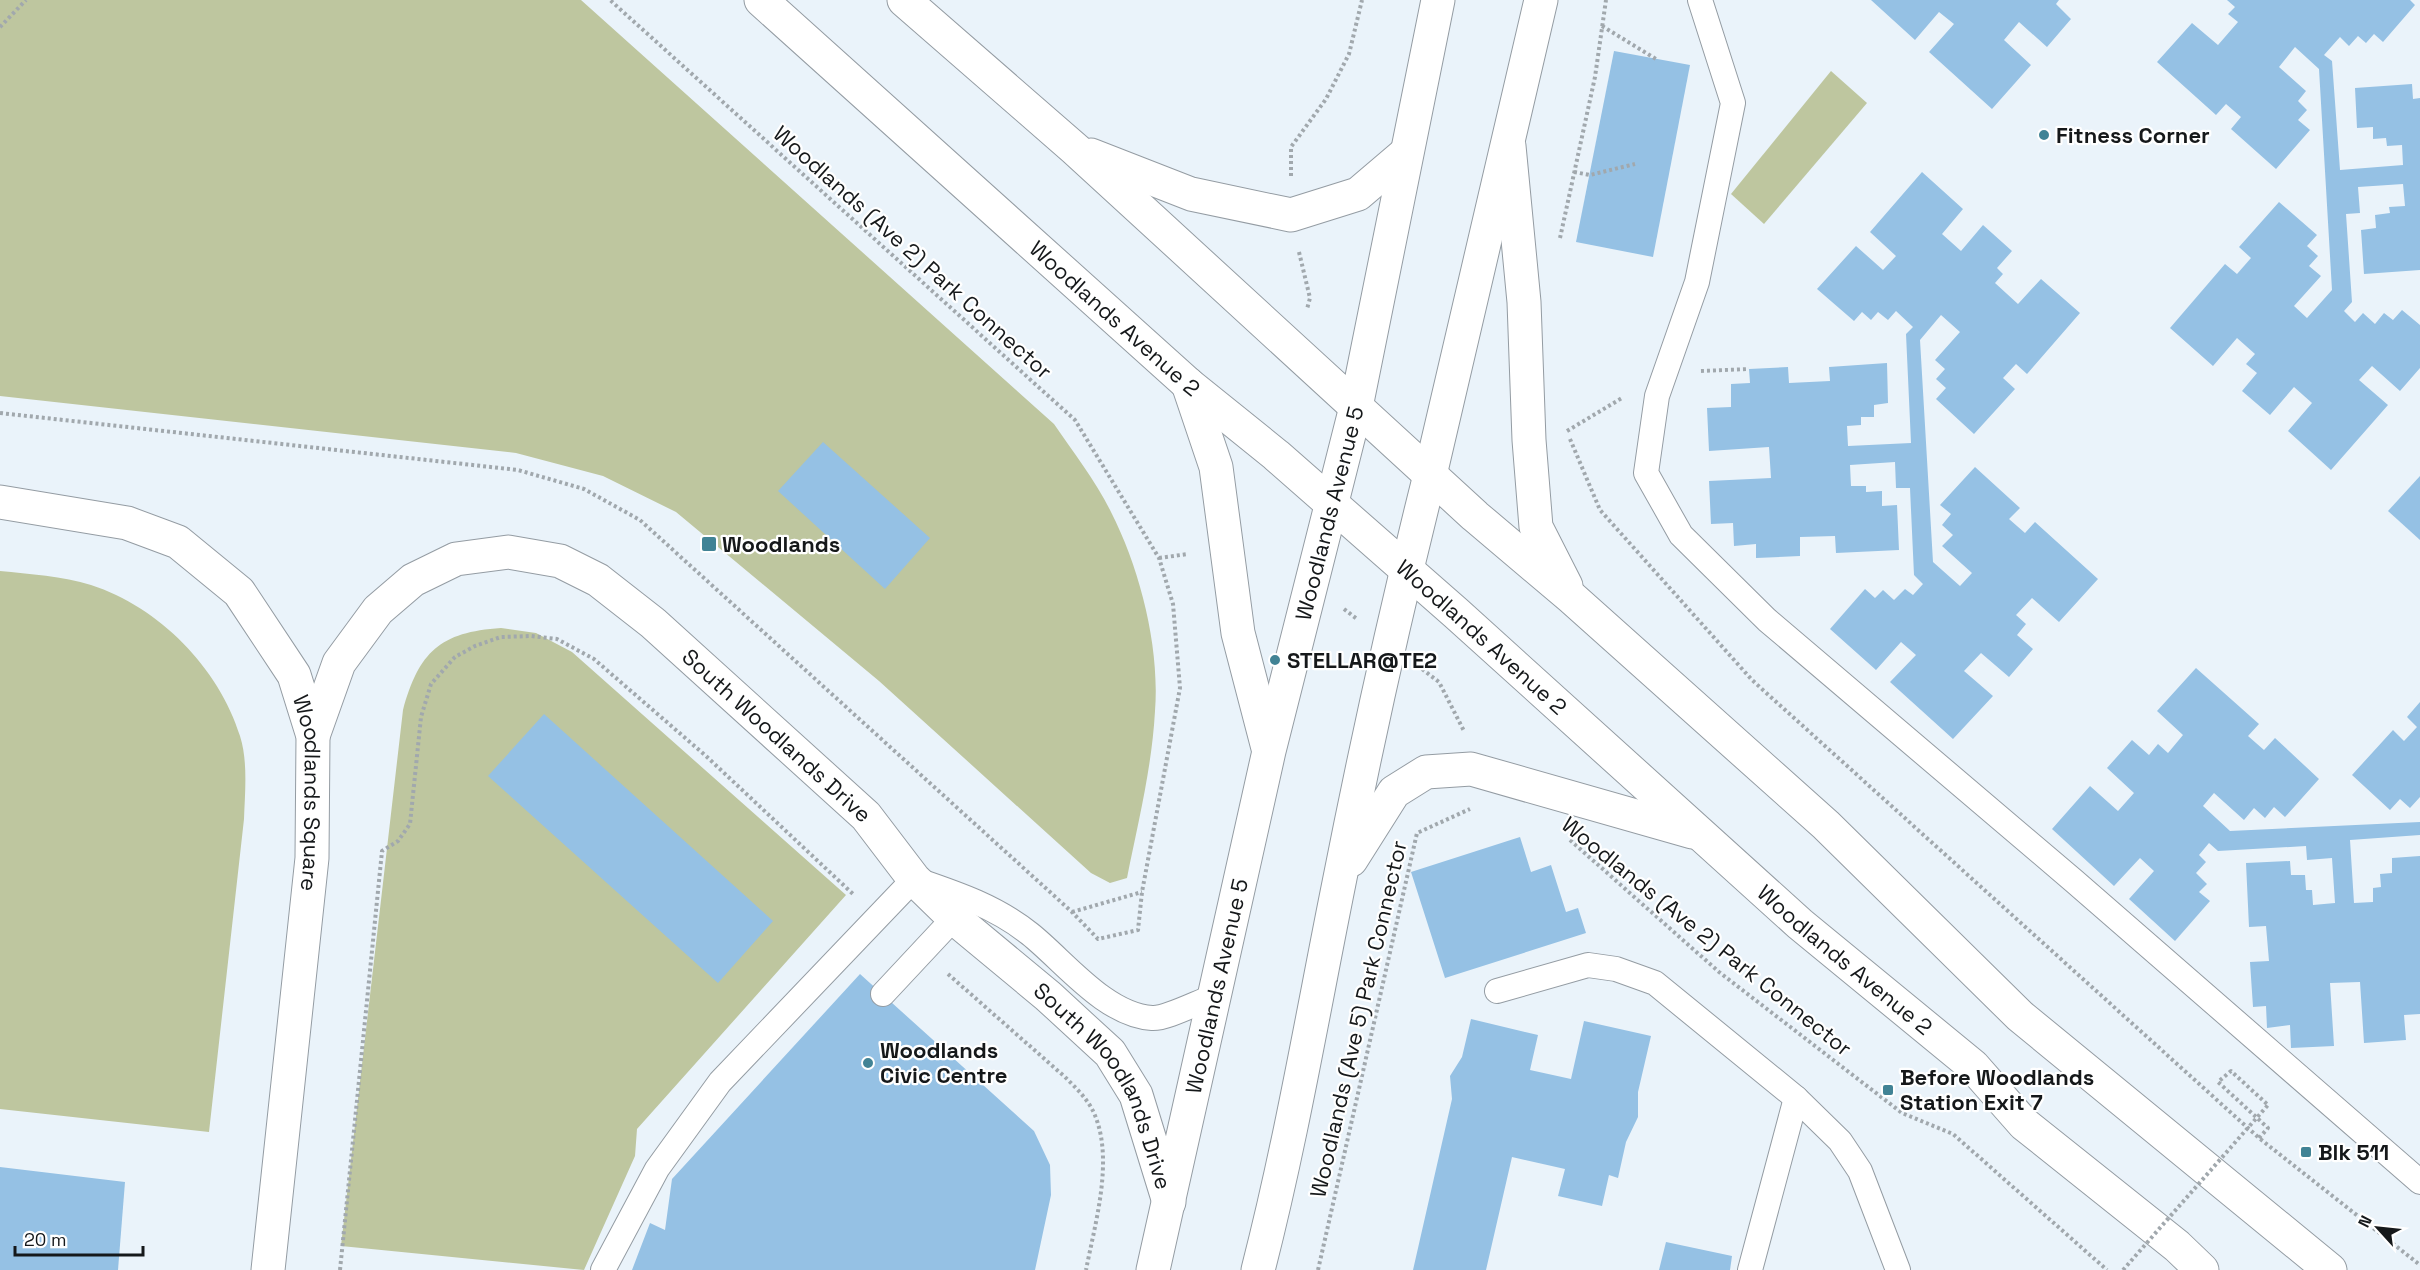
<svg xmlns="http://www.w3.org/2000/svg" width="2420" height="1270" viewBox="0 0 2420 1270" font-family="'Space Grotesk',sans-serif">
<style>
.green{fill:#bec69f}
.building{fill:#95c1e4}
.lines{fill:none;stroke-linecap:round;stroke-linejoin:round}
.service-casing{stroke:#949ca3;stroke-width:26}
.minor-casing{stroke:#949ca3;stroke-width:35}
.tertiary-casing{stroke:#949ca3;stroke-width:35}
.secondary-casing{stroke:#949ca3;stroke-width:35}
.primary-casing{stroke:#949ca3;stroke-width:35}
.path{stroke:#a1a8ad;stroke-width:4;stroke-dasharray:3 3;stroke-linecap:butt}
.service{stroke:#fff;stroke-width:24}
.minor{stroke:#fff;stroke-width:33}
.tertiary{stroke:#fff;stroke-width:33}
.secondary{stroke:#fff;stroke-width:33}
.primary{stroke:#fff;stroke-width:33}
.path-bridge{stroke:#a1a8ad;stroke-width:4;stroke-dasharray:3 3;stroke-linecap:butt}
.poi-dot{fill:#418395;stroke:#fff;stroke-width:2}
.labels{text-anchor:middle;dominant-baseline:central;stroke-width:4.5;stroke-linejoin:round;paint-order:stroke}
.poi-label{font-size:22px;font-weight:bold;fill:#15181a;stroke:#fff;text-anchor:start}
.street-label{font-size:22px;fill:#15181a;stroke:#fff}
</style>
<rect width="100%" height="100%" fill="#eaf3fa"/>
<!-- green -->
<g class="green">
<path d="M0 0H581L1054 424C1073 452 1096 481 1111 512 1140 569 1160 647 1155 711 1152 767 1138 823 1127 878L1110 883 1091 873 879 681 676 512 603 476 516 453 0 396Z"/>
<polygon points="1831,71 1867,103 1764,224 1731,194"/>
<path d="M0 571C29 574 63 576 91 585 159 607 219 668 240 736 248 761 245 792 244 819L209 1132 0 1109Z"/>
<path d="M501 628 536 633 572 652 846 895 637 1129 635 1156 584 1270 341 1246 403 710C419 652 440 632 501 628Z"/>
</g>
<!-- building -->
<g class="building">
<polygon points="1871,0 2059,0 2056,4 2071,19 2047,47 2019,22 2004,40 2031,65 1992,109 1929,52 1954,24 1939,12 1915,40"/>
<polygon points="2227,0 2410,0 2415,5 2383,42 2374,34 2366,43 2358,36 2349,46 2340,37 2324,55 2332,61 2340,170 2403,165 2402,145 2387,146 2386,138 2373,139 2373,127 2357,128 2355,88 2412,84 2413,99 2420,98 2420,270 2364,274 2361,230 2376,228 2375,215 2390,213 2389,207 2405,206 2403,184 2358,187 2360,213 2346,214 2352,302 2344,311 2355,322 2363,313 2375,324 2384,313 2393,320 2402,310 2420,325 2420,368 2400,391 2372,366 2359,380 2388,405 2331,470 2288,431 2312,403 2294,387 2270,415 2242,391 2257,373 2246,364 2255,354 2237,338 2213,366 2170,328 2225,264 2237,274 2251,258 2239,247 2279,202 2317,235 2307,246 2318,256 2309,266 2321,276 2294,306 2307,318 2332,290 2319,69 2295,47 2279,67 2306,91 2298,101 2307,110 2298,120 2310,130 2276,169 2231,129 2241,117 2226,104 2216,115 2157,62 2192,23 2218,45 2238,22 2228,14 2235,7"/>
<polygon points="1614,51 1690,65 1653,257 1576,242"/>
<polygon points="1922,172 1963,209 1942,234 1961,251 1983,225 2012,251 1997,268 2003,274 1995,283 2018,304 2041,279 2080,313 2027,374 2016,364 2003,378 2015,389 1974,434 1936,399 1946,388 1936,379 1945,369 1935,360 1960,332 1941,315 1920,340 1933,562 1960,586 1972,573 1942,546 1953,535 1942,525 1951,514 1940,505 1975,467 2020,508 2009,519 2025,533 2035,522 2098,579 2059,622 2032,598 2016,615 2026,624 2017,635 2033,649 2009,677 1981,653 1964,671 1993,696 1953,739 1890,682 1916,655 1901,642 1876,670 1830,629 1865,589 1875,598 1883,590 1894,600 1905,589 1913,595 1923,584 1914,575 1910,488 1896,488 1895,462 1850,465 1851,486 1866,486 1866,492 1882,491 1882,506 1897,505 1899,550 1836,553 1835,536 1800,537 1800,556 1756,558 1756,544 1734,546 1733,523 1711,524 1709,481 1771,478 1769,447 1709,451 1707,408 1731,407 1731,384 1750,383 1749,369 1788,367 1789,383 1830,381 1829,367 1887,363 1888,403 1874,405 1874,417 1861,417 1861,425 1847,426 1848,446 1911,443 1906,334 1913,327 1896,311 1888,320 1878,312 1871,320 1862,312 1854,321 1817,289 1856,246 1883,270 1896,256 1870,232"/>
<polygon points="823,442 930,538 885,589 778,491"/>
<polygon points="2420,476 2420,540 2388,511"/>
<polygon points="2196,668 2259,724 2248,736 2264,750 2275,738 2319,779 2285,817 2274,807 2265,818 2254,808 2244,820 2214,793 2203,806 2230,831 2420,822 2420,835 2350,840 2354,903 2373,902 2373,888 2381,887 2380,874 2392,873 2392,858 2420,856 2420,1014 2404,1015 2406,1040 2364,1043 2360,982 2330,983 2334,1046 2291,1048 2290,1025 2267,1028 2266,1006 2253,1007 2250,962 2269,961 2266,926 2249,927 2246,863 2290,861 2291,875 2305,875 2306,890 2312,890 2313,905 2335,903 2332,858 2307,860 2306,846 2218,851 2209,843 2199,855 2206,862 2196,873 2207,884 2199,892 2210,901 2175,941 2129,899 2154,871 2140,858 2114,886 2052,829 2090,786 2118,811 2134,793 2107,768 2132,740 2149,755 2158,744 2168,753 2183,735 2157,711"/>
<polygon points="2420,702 2420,797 2410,808 2400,799 2390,810 2352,775 2393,730 2404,741 2417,727 2407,717"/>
<polygon points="544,714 773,921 718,983 488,776"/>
<polygon points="1520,837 1531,872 1551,865 1566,912 1578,908 1586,933 1445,978 1411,872"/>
<polygon points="860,974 1034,1131 1050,1165 1051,1195 1035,1270 632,1270 650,1223 665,1230 672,1179"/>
<polygon points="1471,1019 1538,1035 1530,1070 1571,1079 1584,1021 1651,1036 1638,1092 1638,1117 1626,1142 1618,1178 1609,1175 1602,1206 1558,1196 1565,1169 1512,1157 1486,1270 1413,1270 1452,1099 1450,1076 1462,1057"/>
<polygon points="0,1167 125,1182 118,1270 0,1270"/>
<polygon points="1666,1242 1732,1256 1730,1270 1659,1270"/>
</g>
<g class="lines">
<defs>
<g id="service">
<polyline points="1700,0 1733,103 1697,282 1657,396 1646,473 1681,535 1767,620 2074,881 2420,1182"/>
<polyline points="1497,991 1588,965 1616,969 1655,983 1796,1098 1840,1141 1860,1171 1898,1270"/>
<polyline points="883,994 954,918"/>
<path d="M603 1270 657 1169 720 1082 914 879C955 893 995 906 1030 934 1064 961 1105 1015 1152 1018 1166 1019 1198 1002 1213 997"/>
<polyline points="1750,1270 1796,1098"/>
</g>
<g id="minor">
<path id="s1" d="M313 736 339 663 378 610 413 580 456 559 508 552 560 561 598 580 653 623 866 816 914 879 954 918 1048 996 1110 1053 1136 1095 1169 1202"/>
</g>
<g id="tertiary">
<path id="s2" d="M0 502 127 523 178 542 239 592 294 675 313 736 312 858 268 1270"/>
</g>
<g id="secondary">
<polyline points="1356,407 1438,0"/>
<polyline points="1430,475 1541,0"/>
</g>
<g id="primary">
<path id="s3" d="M761 0 1188 384 1276 455 1456 613 1800 924 1973 1066 2024 1124 2177 1246 2202 1270"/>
<polyline points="904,0 1075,149 1475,516 1572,598 1826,825 2020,1016 2330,1270"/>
<polyline points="1509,146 1524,302 1529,440 1536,527 1566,586"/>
<polyline points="1091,155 1191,194 1291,215 1358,194 1405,154"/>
<polyline points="1188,384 1216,467 1238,633 1268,748"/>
<polyline points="1351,860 1394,792 1426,772 1471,769 1692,832"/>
<path id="s4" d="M1153 1270 1269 751 1356 407"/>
<path d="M1258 1270C1291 1142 1313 1012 1339 883 1366 746 1396 610 1430 475"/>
</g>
</defs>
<!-- service casing -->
<use href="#service" class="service-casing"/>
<!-- minor casing -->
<use href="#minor" class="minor-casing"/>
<!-- tertiary casing -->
<use href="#tertiary" class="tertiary-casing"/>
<!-- secondary casing -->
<use href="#secondary" class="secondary-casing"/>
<!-- primary casing -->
<use href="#primary" class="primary-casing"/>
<!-- path -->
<g class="path">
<polyline points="1602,26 1656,59"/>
<polyline points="0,27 26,0"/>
<polyline points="1574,172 1590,175 1635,164"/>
<polyline points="1291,176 1291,147 1326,99 1349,54 1362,0"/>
<polyline points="1560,238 1595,77 1606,0"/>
<polyline points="1299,252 1310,298 1307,309"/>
<polyline points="1701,371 1749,369"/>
<polyline points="0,413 518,470 584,489 640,520 1072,912 1098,939 1138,930 1142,892 1180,688 1173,604 1159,558 1075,420 610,0"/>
<polyline points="1567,431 1622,398"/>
<polyline points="1570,439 1600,510 1752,680 2259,1138 2420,1265"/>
<polyline points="1159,558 1188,554"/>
<polyline points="1344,609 1357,619"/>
<polyline points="1422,669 1439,682 1464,731"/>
<polyline points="1570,840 1719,972 1902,1113 1953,1134 2107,1270"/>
<polyline points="1072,912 1142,892"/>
<path d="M948 974 1065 1077C1077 1089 1090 1101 1096 1118 1113 1163 1095 1224 1086 1270"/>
<polyline points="2259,1138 2268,1128 2218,1082 2231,1071 2268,1105"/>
<polyline points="340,1270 382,851 398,841 410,824 421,717 431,684 455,657 475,646 501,637 531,636 557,639 594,659 706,756 853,894"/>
<polyline points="1318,1270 1417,833 1470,809"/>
</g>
<!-- service -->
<use href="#service" class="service"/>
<!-- minor -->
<use href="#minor" class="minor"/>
<!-- tertiary -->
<use href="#tertiary" class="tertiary"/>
<!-- secondary -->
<use href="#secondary" class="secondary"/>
<!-- primary -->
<use href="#primary" class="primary"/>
<!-- path-bridge -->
<polyline class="path-bridge" points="2123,1270 2268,1105"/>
</g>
<!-- markers -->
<g class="poi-dot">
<circle cx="2044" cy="135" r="6"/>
<rect x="701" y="536" width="16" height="16" rx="3"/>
<circle cx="1275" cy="660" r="6"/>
<circle cx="868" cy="1063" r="6"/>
<rect x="1882" y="1084" width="12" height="12" rx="3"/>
<rect x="2300" y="1146" width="12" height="12" rx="3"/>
</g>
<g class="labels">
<!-- poi labels -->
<g class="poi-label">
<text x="2056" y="135">Fitness Corner</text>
<text x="722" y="544">Woodlands</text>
<text x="1287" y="660">STELLAR@TE2</text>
<text x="880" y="1050">Woodlands<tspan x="880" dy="25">Civic Centre</tspan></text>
<text x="1900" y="1077">Before Woodlands<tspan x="1900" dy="25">Station Exit 7</tspan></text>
<text x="2318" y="1152">Blk 511</text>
</g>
<!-- street labels -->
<g class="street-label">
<text transform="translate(913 252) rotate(42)">Woodlands (Ave 2) Park Connector</text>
<text stroke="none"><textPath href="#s3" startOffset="476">Woodlands Avenue 2</textPath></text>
<text stroke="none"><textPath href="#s4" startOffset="777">Woodlands Avenue 5</textPath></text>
<text stroke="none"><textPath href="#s3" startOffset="962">Woodlands Avenue 2</textPath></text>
<text stroke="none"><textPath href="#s1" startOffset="622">South Woodlands Drive</textPath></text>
<text stroke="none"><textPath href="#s2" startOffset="482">Woodlands Square</textPath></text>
<text transform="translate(1707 936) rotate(39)">Woodlands (Ave 2) Park Connector</text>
<text stroke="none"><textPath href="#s3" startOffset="1448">Woodlands Avenue 2</textPath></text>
<text stroke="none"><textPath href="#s4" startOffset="291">Woodlands Avenue 5</textPath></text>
<text transform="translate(1358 1019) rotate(-77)">Woodlands (Ave 5) Park Connector</text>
<text stroke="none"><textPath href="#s1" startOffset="1108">South Woodlands Drive</textPath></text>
</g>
</g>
<!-- north arrow -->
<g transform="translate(2378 1228) rotate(297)" stroke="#ffffff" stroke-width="4.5" paint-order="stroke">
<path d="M0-4.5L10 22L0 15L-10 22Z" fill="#15181a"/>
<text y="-9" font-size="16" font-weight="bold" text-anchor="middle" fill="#15181a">N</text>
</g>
<!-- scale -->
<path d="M15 1246v9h128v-9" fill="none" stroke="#15181a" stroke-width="3"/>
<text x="24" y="1246" font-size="18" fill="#15181a" stroke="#ffffff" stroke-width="4.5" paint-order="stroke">20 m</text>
</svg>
